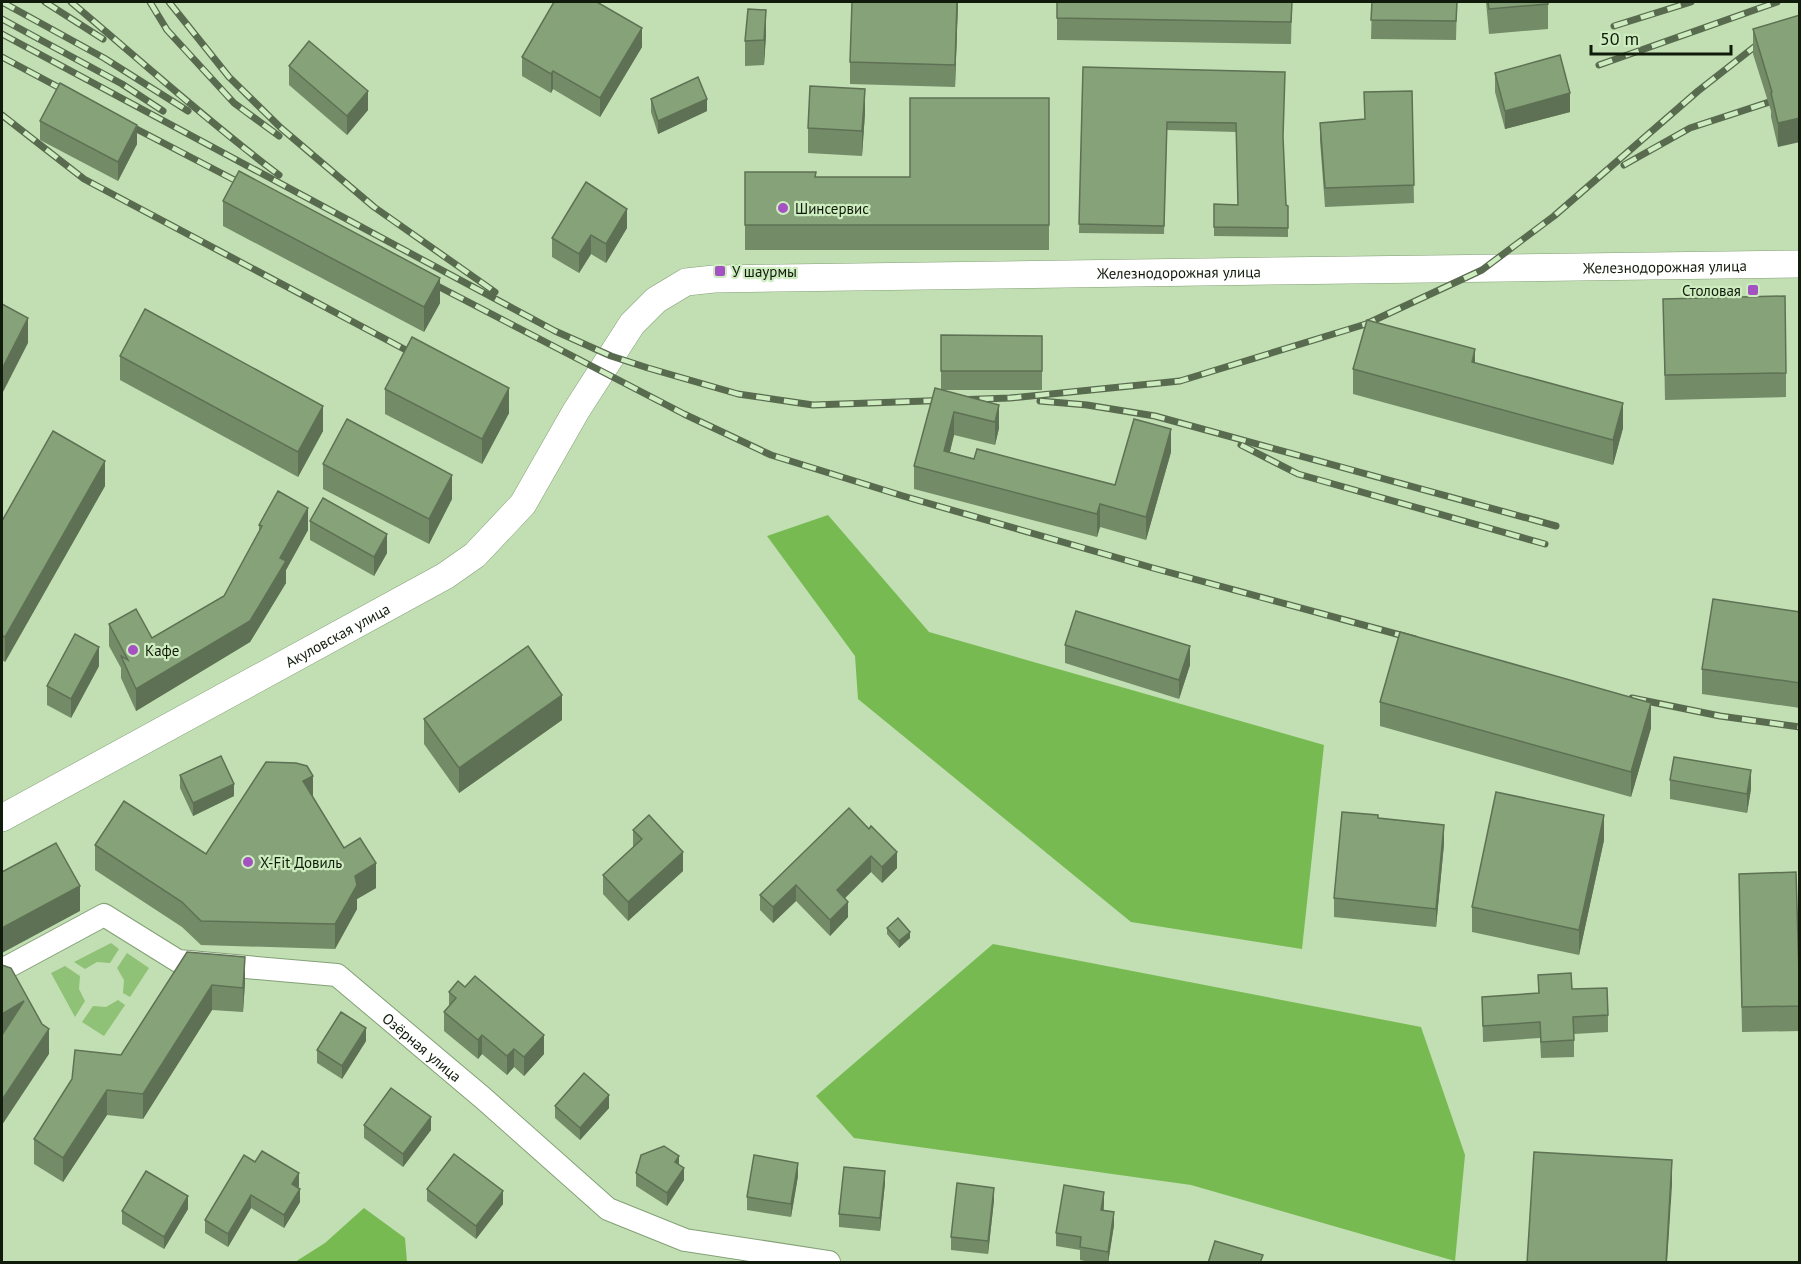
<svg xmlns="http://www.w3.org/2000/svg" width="1801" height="1264" viewBox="0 0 1801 1264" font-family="'PT Sans',sans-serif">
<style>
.green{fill:#8fc176}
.forest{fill:#77ba52}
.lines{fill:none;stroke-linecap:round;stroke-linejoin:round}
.minor-casing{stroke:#83a076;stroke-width:24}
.tertiary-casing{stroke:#83a076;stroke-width:28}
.minor{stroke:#fff;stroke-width:22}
.tertiary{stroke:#fff;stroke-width:27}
.rail-casing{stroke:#596b4f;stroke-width:7}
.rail{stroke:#cdecbf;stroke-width:4.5;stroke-dasharray:14;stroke-linecap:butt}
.wall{fill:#738b67}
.shaded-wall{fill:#5e7154}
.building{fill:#86a278;stroke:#5e7154;stroke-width:1.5}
.poi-dot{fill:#a452c2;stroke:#cdecbf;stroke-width:2}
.labels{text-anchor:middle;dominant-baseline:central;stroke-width:4.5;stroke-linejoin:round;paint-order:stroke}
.poi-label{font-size:15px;fill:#111b0b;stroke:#cdecbf;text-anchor:start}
.street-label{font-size:15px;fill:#111b0b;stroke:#cdecbf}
</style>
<rect width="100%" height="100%" fill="#c1dfb2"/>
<!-- green -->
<g class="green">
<polygon points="111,943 119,949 110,963 97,962 85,969 74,962"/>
<polygon points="127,953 149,968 130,997 123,993 124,980 117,968"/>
<polygon points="65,966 80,976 79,989 85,1001 75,1017 51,973"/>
<polygon points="118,1000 125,1005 104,1036 82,1022 93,1006 106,1007"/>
</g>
<!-- forest -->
<g class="forest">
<polygon points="828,515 929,632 1324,745 1302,949 1131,922 858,699 855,656 767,536"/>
<polygon points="993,944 1421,1027 1465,1155 1455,1261 1191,1185 854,1138 816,1096"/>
<polygon points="364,1208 405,1238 407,1262 295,1262 325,1243"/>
</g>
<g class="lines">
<defs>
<g id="minor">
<path id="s1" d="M2 970 104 915 178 961 337 975 483 1098 608 1209 685 1240 829 1262"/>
</g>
<g id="tertiary">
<path id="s2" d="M2 818 445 576 475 555 523 504 576 411 632 324 656 300 686 282 714 279C1076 271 1438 271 1800 264"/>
</g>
</defs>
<!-- minor casing -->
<use href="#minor" class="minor-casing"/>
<!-- tertiary casing -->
<use href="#tertiary" class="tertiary-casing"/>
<!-- minor -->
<use href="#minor" class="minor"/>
<!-- tertiary -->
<use href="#tertiary" class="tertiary"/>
<defs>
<g id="rail">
<polyline points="2,2 104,58 188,111"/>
<polyline points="45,2 103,39"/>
<path d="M71 2C140 60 206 120 279 175"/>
<polyline points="150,2 167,30 234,103 279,136"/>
<polyline points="169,2 229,77 281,128 374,207 495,292"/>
<polyline points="2,19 122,84 163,111"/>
<polyline points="1614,26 1691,2"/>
<polyline points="2,34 555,331 611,356 648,368 738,394 813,405 1010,398 1180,381 1366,324 1482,270 1554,216 1698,91 1767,37"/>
<polyline points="2,57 73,95"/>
<polyline points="1599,65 1777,2"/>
<polyline points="2,115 84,179 421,358"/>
<polyline points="123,122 248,187"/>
<polyline points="1624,165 1690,128 1800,92"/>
<polyline points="426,280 684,414 771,455 903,496 1153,568 1415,639"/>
<polyline points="1040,401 1087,405 1155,416 1556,526"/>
<polyline points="1241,445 1298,474 1545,544"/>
<polyline points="1632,698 1720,716 1800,727"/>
</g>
</defs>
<!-- rail casing -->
<use href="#rail" class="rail-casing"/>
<!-- rail -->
<use href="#rail" class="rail"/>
</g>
<!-- wall -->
<g class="wall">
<polygon points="598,2 642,47 600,117 553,89 551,93 522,76 522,57"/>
<polygon points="958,2 955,87 850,84 850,62"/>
<polygon points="1057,2 1292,2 1291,44 1057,40"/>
<polygon points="1372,2 1457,2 1456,40 1371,39"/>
<polygon points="1486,2 1548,2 1548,29 1489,34"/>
<polygon points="1800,15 1778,147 1771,117 1771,111 1753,54 1753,29"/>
<polygon points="766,35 764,65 745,66 745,41"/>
<polygon points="289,66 368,110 347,135 289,85"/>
<polygon points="1083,67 1283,140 1286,205 1288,206 1288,237 1214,236 1214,204 1238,205 1236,132 1167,130 1164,234 1079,233"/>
<polygon points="1495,73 1570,112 1505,129 1495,92"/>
<polygon points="1412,91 1414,203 1325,207 1320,141 1320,123 1365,119"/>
<polygon points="1049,98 1049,250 745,250 745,172 816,177 910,177"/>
<polygon points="651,99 707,111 658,134 651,112"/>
<polygon points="865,113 862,156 808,153 808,128"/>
<polygon points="40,121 137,144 118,181 40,140"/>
<polygon points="223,201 440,303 424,332 223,226"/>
<polygon points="627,228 606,263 591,254 579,273 552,257 552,238"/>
<polygon points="1663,299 1786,373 1786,397 1665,400"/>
<polygon points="941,335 1042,336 1042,390 942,390 999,405 999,428 995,445 954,435 950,452 974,459 1115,485 1171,452 1146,540 1100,527 1097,537 914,489 914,466 941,390"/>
<polygon points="120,356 323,431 298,477 120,380"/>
<polygon points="1353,369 1623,428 1613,465 1353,394"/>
<polygon points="385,389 509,413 482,464 385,414"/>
<polygon points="323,464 452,499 429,544 323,489"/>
<polygon points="105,486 5,662 2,660 2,521"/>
<polygon points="310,521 387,553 374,576 310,540"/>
<polygon points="259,525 308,530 286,570 286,583 250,642 136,711 121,678 121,668 109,646 109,624 152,638 224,596 259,532"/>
<polygon points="1800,612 1800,708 1702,694 1702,669"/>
<polygon points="1065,645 1190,665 1179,699 1065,663"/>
<polygon points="99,666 71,718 47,705 47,686"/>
<polygon points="1380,702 1651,728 1631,797 1380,726"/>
<polygon points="424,719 562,720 459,793 424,744"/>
<polygon points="180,775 234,796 193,816 180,788"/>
<polygon points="1670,780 1751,789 1747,813 1670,799"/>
<polygon points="313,797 344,848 376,888 357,899 357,909 335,949 201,945 182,927 95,870 95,845 206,854"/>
<polygon points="1800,800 1800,830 1799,830"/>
<polygon points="849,808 897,868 882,883 871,872 845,898 848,917 830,936 796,901 773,923 760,910 760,895"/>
<polygon points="1378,818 1444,844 1436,927 1334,917 1334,898"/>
<polygon points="633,830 683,871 628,921 603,894 603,875 633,847"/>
<polygon points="1604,840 1579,955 1472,932 1472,907"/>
<polygon points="1739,874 1800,1004 1800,1031 1742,1032"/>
<polygon points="887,928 910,938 899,948 887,934"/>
<polygon points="187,952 245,982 243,1012 212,1010 143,1119 107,1115 63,1182 34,1164 34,1139 121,1055"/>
<polygon points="1538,975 1572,989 1608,1015 1608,1032 1574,1034 1574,1057 1541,1058 1540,1038 1483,1042 1482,997 1538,993"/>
<polygon points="449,992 544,1054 524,1076 514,1067 507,1075 482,1054 478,1059 444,1031 444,1012 449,1007"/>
<polygon points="366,1041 342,1079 317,1063 317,1050"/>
<polygon points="555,1106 609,1108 580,1140 555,1118"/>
<polygon points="364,1125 431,1130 403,1167 364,1138"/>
<polygon points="244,1155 299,1186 298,1188 300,1202 284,1228 251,1208 228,1247 205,1233 205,1220"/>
<polygon points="679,1165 684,1180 667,1206 636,1186 636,1173"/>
<polygon points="798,1176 791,1217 747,1210 747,1197"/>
<polygon points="885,1183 880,1231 839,1227 839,1214"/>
<polygon points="427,1189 503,1204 476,1239 427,1201"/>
<polygon points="994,1200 988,1254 951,1250 951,1237"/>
<polygon points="1104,1204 1104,1210 1114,1225 1108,1263 1095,1263 1080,1260 1080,1250 1056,1246 1056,1233"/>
<polygon points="188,1209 164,1249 122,1224 122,1211"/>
</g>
<!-- shaded-wall -->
<g class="shaded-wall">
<polygon points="957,2 958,2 955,87 955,65"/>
<polygon points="766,10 766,35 764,65 764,40"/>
<polygon points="642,28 642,47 600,117 600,98"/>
<polygon points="553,71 553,89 551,93 551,74"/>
<polygon points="865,89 865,113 862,156 862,131"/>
<polygon points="368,91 368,110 347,135 347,116"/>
<polygon points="1570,93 1570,112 1505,129 1505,111"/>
<polygon points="707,99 707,111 658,134 658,121"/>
<polygon points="1800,118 1800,142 1778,147 1778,123"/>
<polygon points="137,125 137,144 118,181 118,162"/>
<polygon points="627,209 627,228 606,263 606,244"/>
<polygon points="591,235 591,254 579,273 579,254"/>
<polygon points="440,278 440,303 424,332 424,307"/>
<polygon points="28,318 28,343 2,394 2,369"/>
<polygon points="1475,349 1475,374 1472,362"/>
<polygon points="509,388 509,413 482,464 482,439"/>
<polygon points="1623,403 1623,428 1613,465 1613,440"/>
<polygon points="999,405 999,428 995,445 995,422"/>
<polygon points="323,406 323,431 298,477 298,452"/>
<polygon points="954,412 954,435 944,474 944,451"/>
<polygon points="1171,429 1171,452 1146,540 1146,517"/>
<polygon points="105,461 105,486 5,662 5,637"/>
<polygon points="452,475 452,499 429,544 429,519"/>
<polygon points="1100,504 1100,527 1097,537 1097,514"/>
<polygon points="308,508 308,530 286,570 286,583 250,642 136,711 136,689 280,558"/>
<polygon points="387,534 387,553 374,576 374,557"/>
<polygon points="1190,646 1190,665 1179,699 1179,680"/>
<polygon points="99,647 99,666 71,718 71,699"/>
<polygon points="562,695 562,720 459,793 459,768"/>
<polygon points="1651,703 1651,728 1631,797 1631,772"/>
<polygon points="1751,770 1751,789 1747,813 1747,794"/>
<polygon points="313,776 313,800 303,781"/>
<polygon points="234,784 234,796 193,816 193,803"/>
<polygon points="1604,815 1604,840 1579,955 1579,930"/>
<polygon points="1444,825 1444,844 1436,927 1436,909"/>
<polygon points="683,852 683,871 628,921 628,902"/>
<polygon points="897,852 897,868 882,883 882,867"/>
<polygon points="871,856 871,872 837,906 837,890"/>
<polygon points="376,863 376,888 357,899 357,909 335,949 335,924 355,876"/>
<polygon points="796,885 796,901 773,923 773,907"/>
<polygon points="80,886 80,911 2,953 2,928"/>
<polygon points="848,902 848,917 830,936 830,920"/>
<polygon points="910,932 910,938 899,948 899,941"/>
<polygon points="245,957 245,982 243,1012 243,988"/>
<polygon points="212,985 212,1010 143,1119 143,1094"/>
<polygon points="24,1001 2,1038 2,1014"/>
<polygon points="366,1028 366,1041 342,1079 342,1066"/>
<polygon points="49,1029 49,1054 2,1125 2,1100"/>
<polygon points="482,1035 482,1054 478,1059 478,1040"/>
<polygon points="544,1035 544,1054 524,1076 524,1057"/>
<polygon points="514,1049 514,1067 507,1075 507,1056"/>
<polygon points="107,1090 107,1115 63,1182 63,1158"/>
<polygon points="609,1095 609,1108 580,1140 580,1128"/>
<polygon points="431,1117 431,1130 403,1167 403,1154"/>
<polygon points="679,1156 679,1169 675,1162"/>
<polygon points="1672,1160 1672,1185 1667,1263 1666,1263"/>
<polygon points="798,1163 798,1176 791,1217 791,1204"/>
<polygon points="684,1168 684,1180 667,1206 667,1193"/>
<polygon points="885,1171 885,1183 880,1231 880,1218"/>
<polygon points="299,1173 299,1186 292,1197 292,1184"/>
<polygon points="994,1188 994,1200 988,1254 988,1241"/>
<polygon points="300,1189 300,1202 284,1228 284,1215"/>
<polygon points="503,1191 503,1204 476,1239 476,1226"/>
<polygon points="1104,1192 1104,1204 1101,1223 1101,1210"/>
<polygon points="251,1195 251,1208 228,1247 228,1234"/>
<polygon points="188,1196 188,1209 164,1249 164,1237"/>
<polygon points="1114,1212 1114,1225 1108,1263 1108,1252"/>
</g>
<!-- building -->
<g class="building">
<polygon points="554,2 597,2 642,28 600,98 553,71 551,74 522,57"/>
<polygon points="852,2 957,2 955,65 850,62"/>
<polygon points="1057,2 1292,2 1291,22 1057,18"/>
<polygon points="1372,2 1457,2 1456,21 1371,20"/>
<polygon points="1488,2 1548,2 1548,4 1489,9"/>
<polygon points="748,9 766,10 764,40 745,41"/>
<polygon points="1800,15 1800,118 1778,123 1771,93 1772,92 1753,29"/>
<polygon points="309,41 368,91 347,116 289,66"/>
<polygon points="1560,55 1570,93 1505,111 1495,73"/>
<polygon points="1083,67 1285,72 1283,137 1286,205 1288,206 1288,228 1214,227 1214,204 1238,205 1236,123 1167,122 1164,226 1079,224"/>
<polygon points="698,77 707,99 658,121 651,99"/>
<polygon points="60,83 137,125 118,162 40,121"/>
<polygon points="810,86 865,89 862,131 808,128"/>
<polygon points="1412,91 1414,185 1325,188 1320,123 1365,119 1364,92"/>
<polygon points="910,98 1049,98 1049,225 745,225 745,172 816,172 815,177 910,177"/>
<polygon points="239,171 440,278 424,307 223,201"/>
<polygon points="586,182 627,209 606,244 591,235 579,254 552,238"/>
<polygon points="1785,296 1786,373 1665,375 1663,299"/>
<polygon points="2,304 28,318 2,369"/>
<polygon points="145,309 323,406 298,452 120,356"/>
<polygon points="1367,320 1475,349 1472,362 1623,403 1613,440 1353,369"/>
<polygon points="941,335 1042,336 1042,371 941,371"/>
<polygon points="412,337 509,388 482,439 385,389"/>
<polygon points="935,388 999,405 995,422 954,412 944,451 974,459 977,449 1115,485 1134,419 1171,429 1146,517 1100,504 1097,514 914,466"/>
<polygon points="347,419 452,475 429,519 323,464"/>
<polygon points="53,431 105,461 5,637 2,635 2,521"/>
<polygon points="278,491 308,508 280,558 286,561 250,621 136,689 121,656 128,660 109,624 136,609 152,638 224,596 262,526 259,525"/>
<polygon points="323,498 387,534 374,557 310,521"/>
<polygon points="1713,599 1800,612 1800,683 1702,669"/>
<polygon points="1076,611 1190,646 1179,680 1065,645"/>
<polygon points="1400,632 1651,703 1631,772 1380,702"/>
<polygon points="75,634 99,647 71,699 47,686"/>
<polygon points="528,646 562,695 459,768 424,719"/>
<polygon points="221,756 234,784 193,803 180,775"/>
<polygon points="1674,757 1751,770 1747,794 1670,780"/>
<polygon points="266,762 296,763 307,766 313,776 303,781 344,848 360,838 376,863 355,876 357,885 335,924 201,921 182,902 95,845 124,801 206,854"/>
<polygon points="1496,792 1604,815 1579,930 1472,907"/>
<polygon points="849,808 869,829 871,826 897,852 882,867 871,856 837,890 848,902 830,920 796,885 773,907 760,895"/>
<polygon points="1342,812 1378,815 1378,818 1444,825 1436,909 1334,898"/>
<polygon points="649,815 683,852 628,902 603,875 642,839 633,830"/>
<polygon points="56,843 80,886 2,928 2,872"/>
<polygon points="1796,872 1800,1006 1742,1007 1739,874"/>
<polygon points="898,918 910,932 899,941 887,928"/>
<polygon points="187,952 245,957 243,988 212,985 143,1094 107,1090 63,1158 34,1139 72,1079 75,1050 121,1055"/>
<polygon points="2,965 11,968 42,1024 49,1029 2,1100 2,1035 24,1001 2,1014"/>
<polygon points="1571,973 1572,989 1607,988 1608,1015 1573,1017 1574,1040 1541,1042 1540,1022 1483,1026 1482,997 1539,993 1538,975"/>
<polygon points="475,976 544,1035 524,1057 514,1049 507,1056 482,1035 478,1040 444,1012 456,998 449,992 458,981 465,987"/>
<polygon points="341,1012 366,1028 342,1066 317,1050"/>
<polygon points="584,1073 609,1095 580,1128 555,1106"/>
<polygon points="391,1088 431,1117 403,1154 364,1125"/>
<polygon points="664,1146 679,1156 675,1162 684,1168 667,1193 636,1173 641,1155"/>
<polygon points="262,1151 299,1173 292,1184 300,1189 284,1215 251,1195 228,1234 205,1220 244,1155 255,1162"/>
<polygon points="1534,1152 1672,1160 1666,1263 1527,1263"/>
<polygon points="454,1154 503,1191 476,1226 427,1189"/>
<polygon points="754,1155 798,1163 791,1204 747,1197"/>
<polygon points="844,1167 885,1171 880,1218 839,1214"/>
<polygon points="146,1171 188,1196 164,1237 122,1211"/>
<polygon points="957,1183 994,1188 988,1241 951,1237"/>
<polygon points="1064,1185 1104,1192 1101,1210 1114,1212 1108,1252 1080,1247 1081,1237 1056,1233"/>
<polygon points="1215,1241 1263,1255 1260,1263 1208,1263"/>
</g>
<!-- markers -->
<g class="poi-dot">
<circle cx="783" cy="208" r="6"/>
<rect x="714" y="265" width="12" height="12" rx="3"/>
<rect x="1747" y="284" width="12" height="12" rx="3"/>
<circle cx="133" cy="650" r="6"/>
<circle cx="248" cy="862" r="6"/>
</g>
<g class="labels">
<!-- poi labels -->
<g class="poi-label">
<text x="795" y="208">Шинсервис</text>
<text x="732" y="271">У шаурмы</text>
<text x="1741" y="290" text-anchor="end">Столовая</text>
<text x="145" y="650">Кафе</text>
<text x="260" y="862">X-Fit Довиль</text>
</g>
<!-- street labels -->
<g class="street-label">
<text stroke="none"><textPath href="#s2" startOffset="1870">Железнодорожная улица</textPath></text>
<text stroke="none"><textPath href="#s2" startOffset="1384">Железнодорожная улица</textPath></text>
<text stroke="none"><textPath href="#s2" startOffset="382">Акуловская улица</textPath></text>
<text stroke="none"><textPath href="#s1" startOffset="474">Озёрная улица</textPath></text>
</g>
</g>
<!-- border -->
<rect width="1801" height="1264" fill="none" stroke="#111b0b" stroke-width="6"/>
<!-- scale -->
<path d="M1591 45v9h140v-9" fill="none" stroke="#111b0b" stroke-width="3"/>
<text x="1600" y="45" font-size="18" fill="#111b0b" stroke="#cdecbf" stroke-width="4.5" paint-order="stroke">50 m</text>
</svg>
